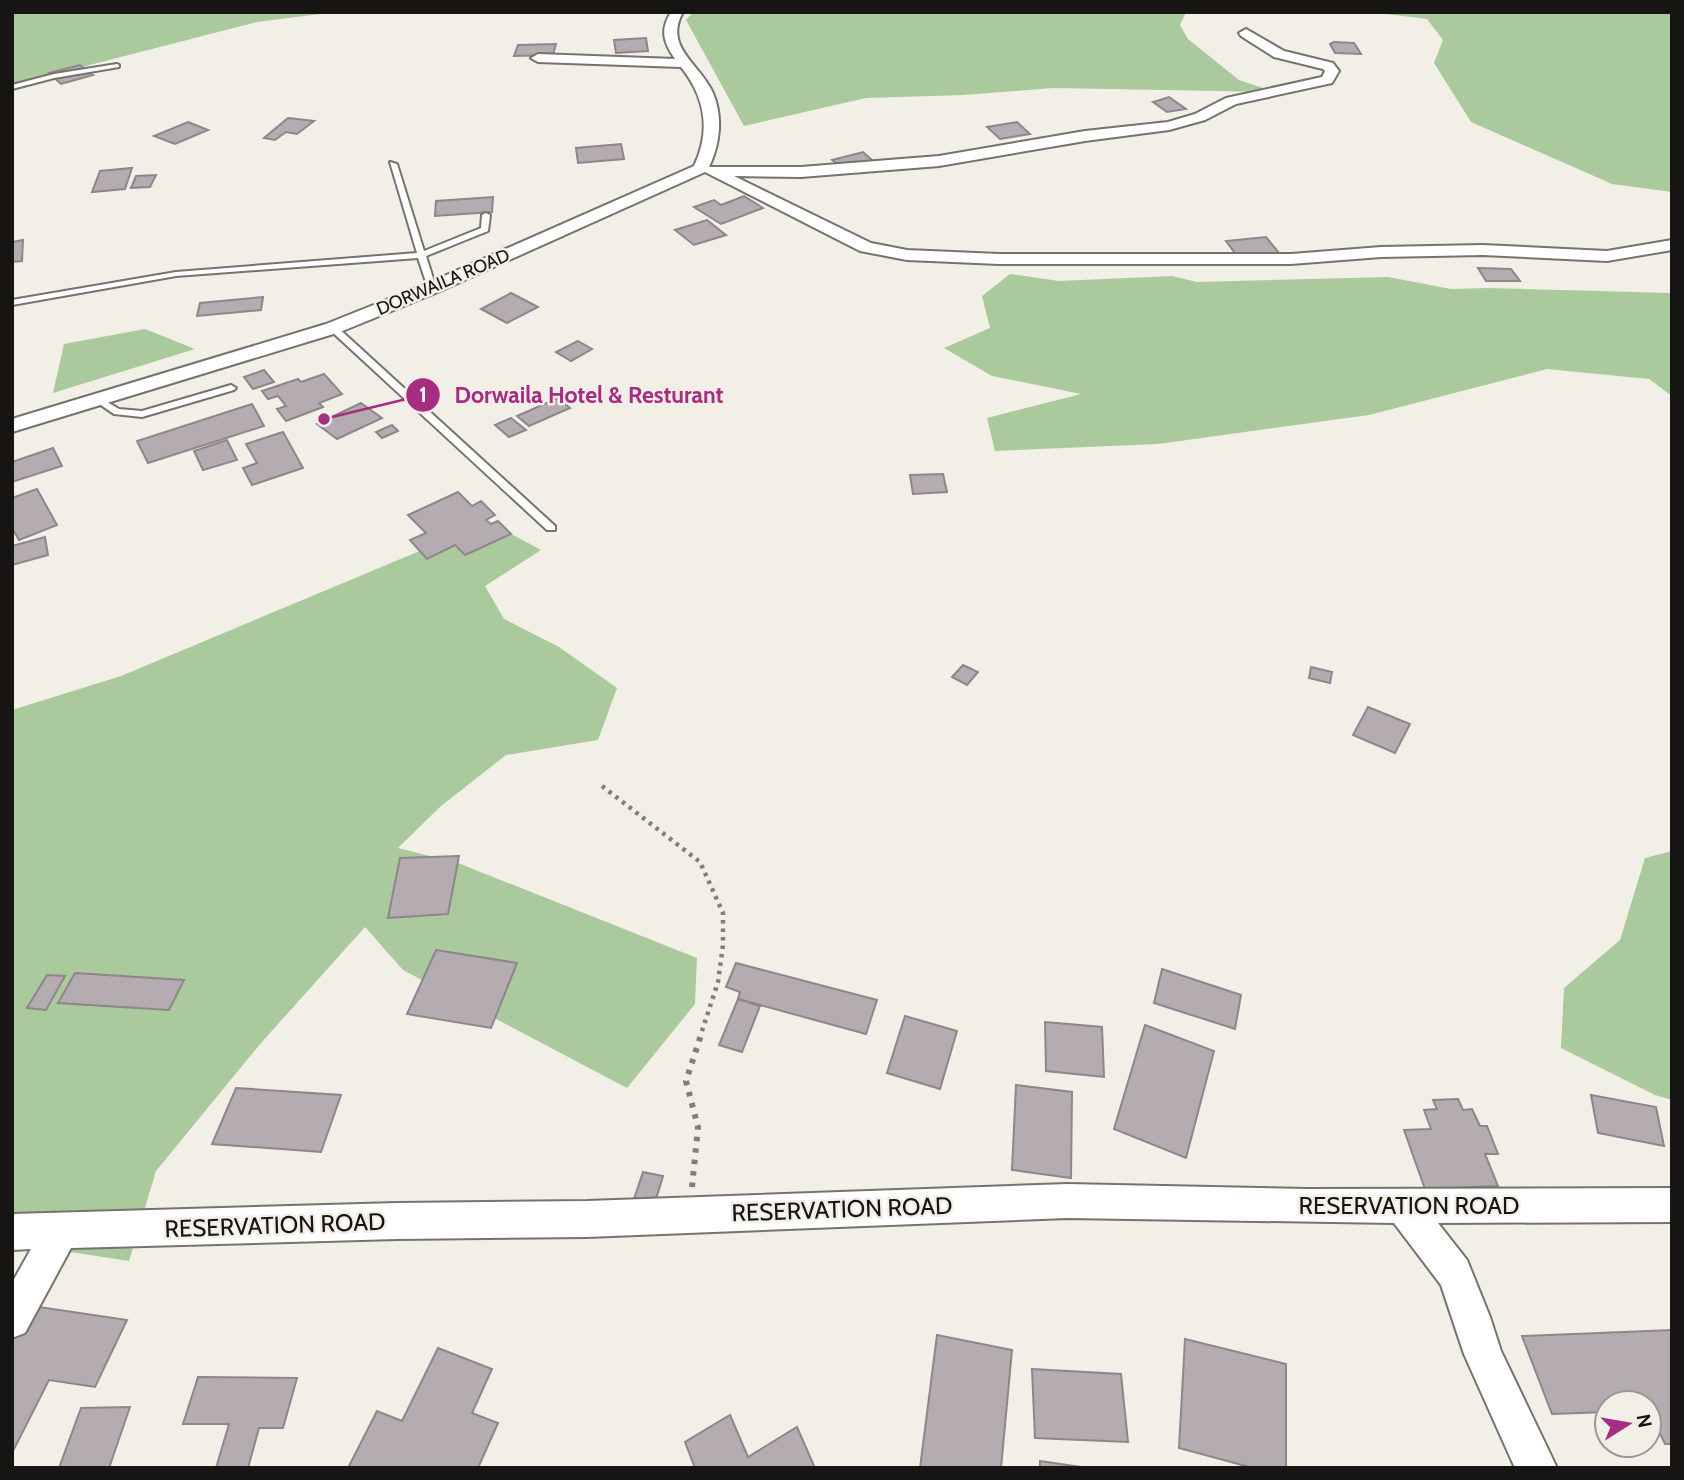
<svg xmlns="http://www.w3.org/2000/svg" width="1684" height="1480" viewBox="0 0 1684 1480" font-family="Cabin,sans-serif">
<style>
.forest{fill:#aaca9e}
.building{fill:#b4acb0;stroke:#8e868a;stroke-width:2}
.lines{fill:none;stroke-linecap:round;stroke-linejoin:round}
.service-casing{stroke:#76736c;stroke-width:4}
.minor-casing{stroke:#76736c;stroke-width:4}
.path-far1{stroke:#817f7a;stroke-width:4.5;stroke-dasharray:3.5 5;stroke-linecap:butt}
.path{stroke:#817f7a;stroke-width:6;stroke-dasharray:4.5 7;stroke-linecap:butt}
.service{fill:#fff;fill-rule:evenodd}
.minor{fill:#fff;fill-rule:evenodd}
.labels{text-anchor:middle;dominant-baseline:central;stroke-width:5;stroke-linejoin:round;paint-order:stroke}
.far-street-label{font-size:18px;fill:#161513;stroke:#f2efe7}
.near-street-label{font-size:24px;fill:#161513;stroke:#f2efe7}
.leader{fill:none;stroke:#a52d83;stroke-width:2.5}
.callout-dot{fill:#a52d83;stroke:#f2efe7;stroke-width:2.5}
.mark-label{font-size:21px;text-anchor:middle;font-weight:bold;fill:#fff}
.callout-label{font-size:23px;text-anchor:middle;font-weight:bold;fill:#a52d83;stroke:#f2efe7;stroke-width:5;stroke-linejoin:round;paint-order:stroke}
</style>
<rect width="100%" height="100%" fill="#f2efe7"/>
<!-- forest -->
<g class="forest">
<polygon points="12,12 336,12 257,22 12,85"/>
<polygon points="693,12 1186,12 1180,25 1188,39 1239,80 1275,92 1053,88 964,95 866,98 744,126 686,20"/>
<polygon points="1370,12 1672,12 1672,192 1612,184 1471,122 1434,63 1443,40 1427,19"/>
<polygon points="1010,274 1059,281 1172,276 1197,282 1388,277 1451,289 1487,288 1672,293 1672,396 1649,379 1547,369 1369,415 1158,444 995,451 987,418 1081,394 992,376 944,348 990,328 982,296"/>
<polygon points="145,329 195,349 53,393 64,344"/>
<polygon points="489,522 541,550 485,586 504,619 559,647 617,688 598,740 506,755 441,806 398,848 458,863 697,958 695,1004 627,1088 403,970 365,927 261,1043 156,1171 129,1261 12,1243 12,710 121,676"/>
<polygon points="1672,851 1672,1100 1655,1095 1561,1048 1564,988 1620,940 1645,858"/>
</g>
<!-- building -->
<g class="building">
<polygon points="646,38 648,51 616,53 614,40"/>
<polygon points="1334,42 1354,43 1361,54 1335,53 1330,44"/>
<polygon points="556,44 553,55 514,56 518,45"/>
<polygon points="80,65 93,75 61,84 49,73"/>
<polygon points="1169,97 1186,109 1167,112 1153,102"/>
<polygon points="288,118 314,121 297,134 286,132 275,140 264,138"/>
<polygon points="188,122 208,130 175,144 154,136"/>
<polygon points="1017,122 1030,134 1000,139 987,127"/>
<polygon points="621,144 624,159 578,163 576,148"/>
<polygon points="863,152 873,161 843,168 832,160"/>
<polygon points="132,168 125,189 92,192 100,171"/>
<polygon points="156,175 150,187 131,188 136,176"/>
<polygon points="744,196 763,208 721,224 694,207 714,200 721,205"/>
<polygon points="493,197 492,212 435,216 436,201"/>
<polygon points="707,220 726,235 694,245 675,230"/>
<polygon points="1266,237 1279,253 1238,257 1226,241"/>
<polygon points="23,240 22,261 12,262 12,242"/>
<polygon points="1478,268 1511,269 1520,281 1486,281"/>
<polygon points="511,293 538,307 507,323 481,309"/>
<polygon points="263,297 261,310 197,316 200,303"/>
<polygon points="578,341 592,349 571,361 556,352"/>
<polygon points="264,370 274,382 253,389 244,377"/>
<polygon points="324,374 342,394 319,403 323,407 286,421 277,409 286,406 278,396 268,399 262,391 298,379 301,382"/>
<polygon points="558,398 570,408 529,426 517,416"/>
<polygon points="361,403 382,418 337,439 317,424"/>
<polygon points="252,404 264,426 148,463 137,441"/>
<polygon points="511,418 526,430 509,437 495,425"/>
<polygon points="392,425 398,431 382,438 376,432"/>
<polygon points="283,432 303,468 252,485 243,468 257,463 246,444"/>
<polygon points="227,440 237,460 203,470 194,451"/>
<polygon points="53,448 62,466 12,482 12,462"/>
<polygon points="943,474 947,492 913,494 910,475"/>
<polygon points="37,489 57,525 19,540 12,528 12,498"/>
<polygon points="458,492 472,506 481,501 495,515 486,520 491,524 498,521 511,534 465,555 455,545 427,559 410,540 426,533 408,515"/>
<polygon points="45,537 48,555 12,565 12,546"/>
<polygon points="963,665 978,672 967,685 952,677"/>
<polygon points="1311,667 1332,672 1330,683 1309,678"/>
<polygon points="1368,707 1410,724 1395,753 1353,735"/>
<polygon points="459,856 448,914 388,918 400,858"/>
<polygon points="436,950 517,963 491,1028 407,1014"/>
<polygon points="736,963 877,1000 866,1034 738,999 740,992 726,987"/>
<polygon points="1162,969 1241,995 1235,1029 1154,1003"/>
<polygon points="75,973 184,980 169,1010 58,1003"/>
<polygon points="47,975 65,976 46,1010 27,1008"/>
<polygon points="738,999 760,1006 742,1052 719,1045"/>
<polygon points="905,1016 957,1031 940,1089 887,1073"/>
<polygon points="1045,1022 1102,1027 1104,1077 1046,1071"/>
<polygon points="1145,1025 1214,1051 1186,1158 1114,1129"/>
<polygon points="1016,1085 1072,1092 1071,1178 1012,1170"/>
<polygon points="236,1088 341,1095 321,1152 212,1144"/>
<polygon points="1591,1095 1656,1107 1664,1146 1598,1133"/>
<polygon points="1458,1099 1463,1110 1472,1109 1480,1126 1487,1126 1498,1154 1485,1154 1498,1186 1425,1189 1404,1130 1431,1129 1424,1110 1437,1109 1433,1100"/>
<polygon points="643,1172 663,1176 653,1209 632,1205"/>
<polygon points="12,1303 127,1320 95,1387 49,1380 12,1453"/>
<polygon points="1672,1330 1672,1444 1665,1444 1649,1410 1649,1403 1607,1403 1607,1412 1552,1414 1522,1336"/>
<polygon points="937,1335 1012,1350 1001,1468 920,1468"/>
<polygon points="1185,1339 1286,1364 1286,1468 1253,1468 1179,1448"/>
<polygon points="438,1348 492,1369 472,1413 498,1423 478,1468 348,1468 377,1411 402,1421"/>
<polygon points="1032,1369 1121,1374 1128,1442 1035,1438"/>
<polygon points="198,1377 297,1378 283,1428 259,1428 248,1468 216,1468 229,1424 183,1424"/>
<polygon points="130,1407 109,1468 59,1468 81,1408"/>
<polygon points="730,1415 748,1457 797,1427 815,1468 695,1468 685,1442"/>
<polygon points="1040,1461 1088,1468 1040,1468"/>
</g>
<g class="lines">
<defs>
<g id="service">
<polygon points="117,64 119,65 119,67 54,78 12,89 12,85 54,74"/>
<polygon points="390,162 397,164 424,251 481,228 482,215 486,213 490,215 488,231 426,256 436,288 435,290 428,288 418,258 176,276 12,305 12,300 176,272 417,253"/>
<polygon points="330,326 336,326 555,526 555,530 547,530 330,330"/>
<polygon points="231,385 236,388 234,390 142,417 114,414 95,401 100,398 119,409 142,411"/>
</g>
<g id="minor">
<path d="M671 12H683C663 47 700 64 713 93 723 117 720 144 709 167H801L939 156 1085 131 1168 122 1195 114 1226 98 1322 77 1325 71 1323 69 1274 57 1241 36 1239 33 1246 29 1284 51 1333 63 1339 71 1332 83 1236 104 1205 120 1169 130 1085 141 939 166 801 177 734 176 871 243 907 250 999 254H1291L1381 247 1483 245 1607 251 1672 240V250L1607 261 1483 255 1381 257 1291 264H999L907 260 860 251 705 172 438 292 340 332 12 432V419L326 324 426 284 694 166C711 131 705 97 681 67L538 62 531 58 538 54 675 59C663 42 660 30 671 12Z"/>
<polygon points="1067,1184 1307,1189 1672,1188 1672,1222 1438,1223 1467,1260 1490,1317 1501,1351 1557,1468 1515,1468 1464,1354 1441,1285 1394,1223 1067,1218 587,1237 397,1239 71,1248 25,1333 12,1338 12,1283 31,1249 12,1250 12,1214 397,1203 587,1201"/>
</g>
</defs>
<!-- service casing -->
<use href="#service" class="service-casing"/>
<!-- minor casing -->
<use href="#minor" class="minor-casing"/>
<!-- path-far1 -->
<polyline class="path-far1" points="602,786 700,862 723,913 723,945 718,982 701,1034"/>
<!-- path -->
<polyline class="path" points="692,1187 698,1127 686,1081 702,1032"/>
<!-- service -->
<use href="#service" class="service"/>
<!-- minor -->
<use href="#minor" class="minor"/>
</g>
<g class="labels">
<!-- far-street labels -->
<g class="far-street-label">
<text transform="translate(443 282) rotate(-23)">DORWAILA ROAD</text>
</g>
<!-- near-street labels -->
<g class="near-street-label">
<text x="1409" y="1205">RESERVATION ROAD</text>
<text transform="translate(842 1209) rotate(-2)">RESERVATION ROAD</text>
<text transform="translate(275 1225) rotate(-2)">RESERVATION ROAD</text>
</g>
</g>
<!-- callouts -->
<path class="leader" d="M324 419L423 395"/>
<g class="callout-dot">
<circle cx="324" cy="419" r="7"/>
<circle cx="423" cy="395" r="18"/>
</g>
<g class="mark-label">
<text x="423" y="402">1</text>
</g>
<g class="callout-label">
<text x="589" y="403">Dorwaila Hotel &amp; Resturant</text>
</g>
<!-- border -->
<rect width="1684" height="1480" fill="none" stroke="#161513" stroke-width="28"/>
<!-- north arrow -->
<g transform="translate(1628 1424) rotate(79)"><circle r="33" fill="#f2efe7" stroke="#9a9892" stroke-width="2"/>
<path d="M0-5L12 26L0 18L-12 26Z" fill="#a52d83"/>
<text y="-10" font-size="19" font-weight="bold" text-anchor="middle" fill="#161513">N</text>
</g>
</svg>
